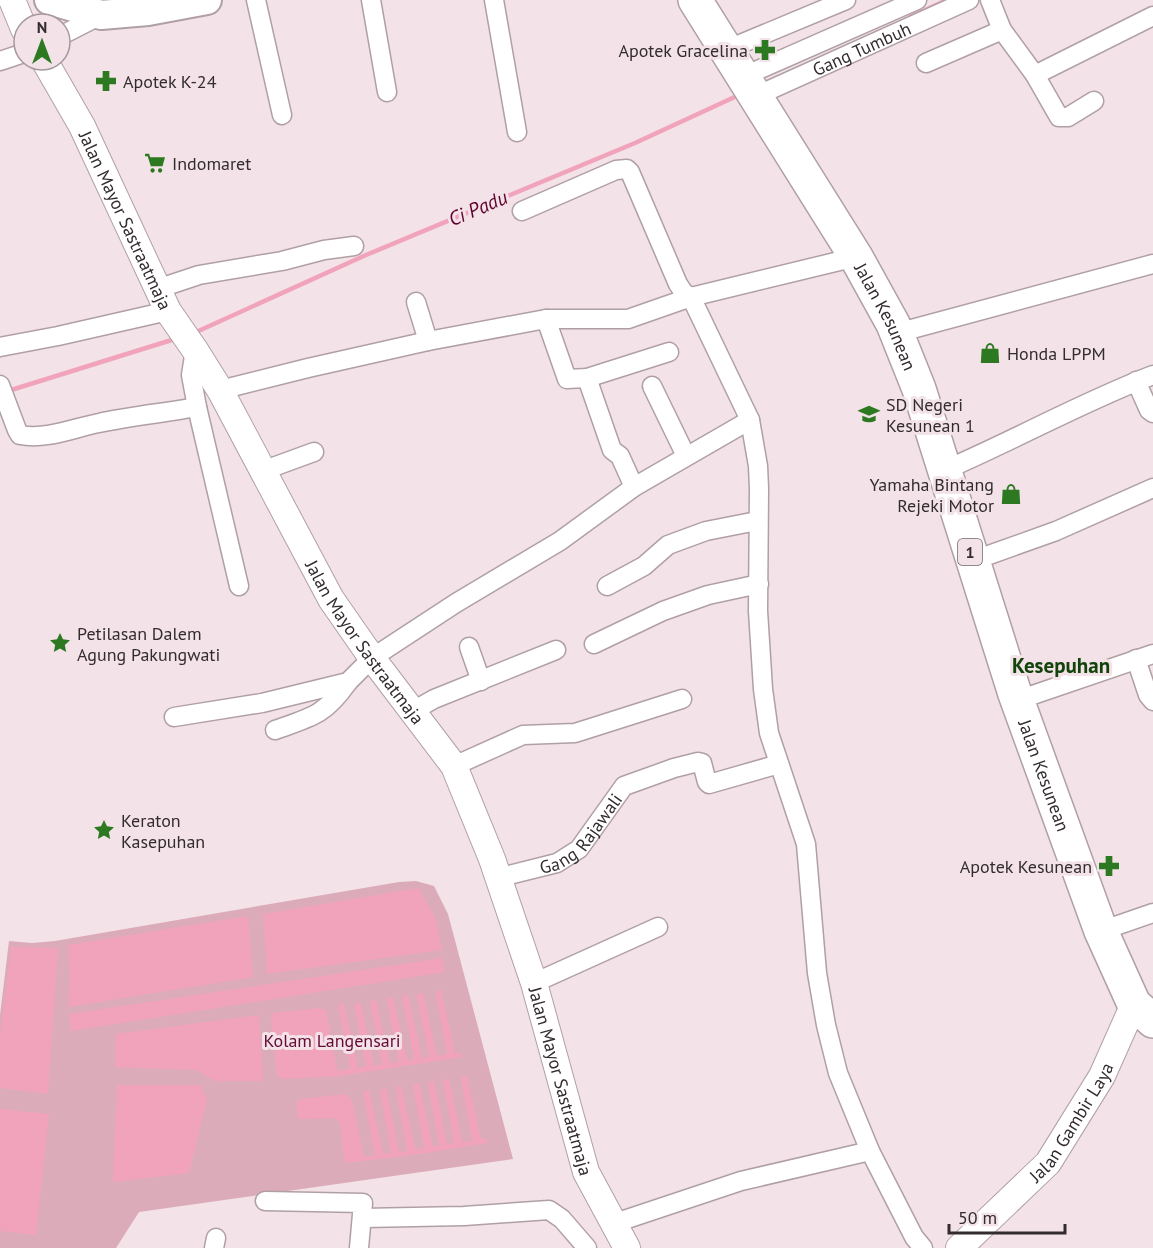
<svg xmlns="http://www.w3.org/2000/svg" width="1153" height="1248" viewBox="0 0 1153 1248" font-family="'PT Sans',sans-serif">
<style>
.green{fill:#dcabb9}
.water{fill:#f1a3bb}
.lines{fill:none;stroke-linecap:round;stroke-linejoin:round}
.stream{stroke:#f1a3bb;stroke-width:4.5}
.street-casing{stroke:#b0a0a4;stroke-width:21}
.secondary-casing{stroke:#b0a0a4;stroke-width:28}
.primary-casing{stroke:#b0a0a4;stroke-width:32}
.highway-casing{stroke:#b0a0a4;stroke-width:36}
.street{stroke:#fff;stroke-width:18}
.secondary{stroke:#fff;stroke-width:26}
.primary{stroke:#fff;stroke-width:28}
.highway{stroke:#fff;stroke-width:33}
.labels{text-anchor:middle;dominant-baseline:central;stroke-width:6;stroke-linejoin:round;paint-order:stroke}
.shield{fill:#f3e2e7;stroke:#6d6366;stroke-width:1.5}
.shield-label{font-size:16px;font-weight:bold;fill:#332c2e}
.street-label{font-size:18px;fill:#332c2e;stroke:#f3e2e7}
.poi-label{font-size:18px;fill:#332c2e;stroke:#f3e2e7;text-anchor:start}
.park-label{font-size:18px;fill:#650a34;stroke:#f3e2e7}
.water-label{font-size:20px;font-style:italic;fill:#5f022f;stroke:#f3e2e7}
.quarter-label{font-size:21px;font-weight:bold;fill:#11430a;stroke:#f3e2e7}
</style>
<rect width="100%" height="100%" fill="#f3e2e7"/>
<!-- green -->
<polygon class="green" points="416,881 434,886 448,914 513,1159 139,1212 116,1248 0,1248 0,1015 9,941 32,943 55,941 399,882"/>
<!-- water -->
<g class="water">
<polygon points="418,888 435,917 442,950 267,974 263,914"/>
<polygon points="248,916 253,977 68,1007 70,975 68,945"/>
<polygon points="11,947 58,948 48,1094 0,1088 0,1036"/>
<polygon points="442,958 445,972 71,1031 69,1014"/>
<polygon points="441,990 455,1053 461,1053 462,1057 340,1076 283,1079 277,1076 271,1020 273,1013 320,1008 326,1010 337,1069 339,1071 350,1069 338,1005 344,1004 358,1068 366,1066 354,1004 361,1003 374,1066 382,1064 370,1001 376,1000 389,1060 390,1063 399,1062 387,1001 387,998 393,997 407,1060 414,1059 402,996 408,995 422,1058 429,1057 417,997 417,994 423,993 437,1056 447,1054 436,994 436,991"/>
<polygon points="259,1015 263,1081 215,1081 196,1070 115,1067 116,1034"/>
<polygon points="467,1076 481,1139 486,1138 488,1143 419,1154 346,1163 344,1159 340,1122 335,1118 302,1119 298,1118 296,1102 301,1099 346,1094 352,1100 364,1157 375,1156 364,1097 364,1091 369,1090 382,1148 384,1154 391,1153 381,1096 380,1090 386,1088 398,1146 400,1152 407,1151 397,1094 396,1087 401,1086 414,1143 416,1149 424,1148 414,1091 413,1084 419,1083 433,1146 439,1146 429,1089 428,1082 434,1081 446,1138 448,1144 454,1143 444,1086 443,1080 449,1079 461,1136 463,1142 472,1141 461,1077"/>
<polygon points="117,1085 201,1085 207,1100 189,1173 113,1182"/>
<polygon points="0,1109 49,1114 36,1235 0,1231"/>
</g>
<g class="lines">
<!-- stream -->
<g class="stream">
<polyline points="910,17 947,0"/>
<polyline points="194,333 366,255 635,143 739,95"/>
<polyline points="8,391 178,338"/>
</g>
<defs>
<g id="street">
<polyline points="256,0 282,115"/>
<polyline points="371,0 387,92"/>
<polyline points="494,0 517,132"/>
<polyline points="990,0 1002,30"/>
<polyline points="60,36 101,15"/>
<polyline points="726,50 846,0"/>
<polyline points="0,61 24,53"/>
<polyline points="926,63 1002,30 1035,75 1059,117 1068,117 1094,101"/>
<polyline points="1035,75 1153,16"/>
<polyline points="742,77 917,0"/>
<path id="s1" d="M754 97 969 0"/>
<polyline points="522,211 616,170 627,169 630,172 678,284 684,293 691,297 750,420 758,466 759,489 758,611 763,689 769,733 806,844 817,973 826,1025 838,1073 870,1151 914,1237 923,1248"/>
<polyline points="157,289 199,275 282,261 324,250 354,246"/>
<polyline points="416,302 428,341"/>
<polyline points="546,319 567,379 587,378 669,352"/>
<polyline points="897,333 1153,264"/>
<polyline points="0,347 58,336 168,311"/>
<polyline points="195,350 191,375 197,407 239,586"/>
<polyline points="587,378 612,450 620,456 634,487"/>
<polyline points="1136,381 1149,410 1153,413"/>
<path d="M0 385 17 430 20 435C47 440 73 428 99 423 131 416 164 413 197 407"/>
<polyline points="652,386 686,456"/>
<polyline points="220,390 308,368 428,341 546,319 628,319 691,297 856,257"/>
<path d="M945 470C1015 440 1082 402 1153 375"/>
<polyline points="262,471 314,452"/>
<polyline points="972,561 1056,531 1153,488"/>
<polyline points="607,586 644,566 668,545 706,531 757,521"/>
<polyline points="594,644 663,611 708,595 759,584"/>
<polyline points="469,647 481,681"/>
<polyline points="1136,659 1148,695 1153,701"/>
<polyline points="1018,700 1153,654"/>
<polyline points="413,711 434,699 556,650"/>
<polyline points="174,717 262,703 348,682 372,658 456,603 560,541 634,487 750,420"/>
<path d="M275 730C312 717 325 715 348 682"/>
<polyline points="454,766 523,735 575,733 682,699"/>
<path id="s2" d="M497 878 557 863 579 849 624 786 674 768 698 762 702 763 707 782 709 784 779 764"/>
<polyline points="1101,931 1153,913"/>
<polyline points="534,983 658,927"/>
<polyline points="265,1201 363,1203 359,1248"/>
<polyline points="363,1218 464,1216 549,1210 562,1219 587,1248"/>
<polyline points="612,1224 741,1181 870,1151"/>
<polyline points="214,1248 216,1238"/>
</g>
<g id="secondary">
<polyline points="12,0 24,29"/>
<path id="s3" d="M44 60 82 126 168 311 195 350 220 390 331 599 372 658 454 766 492 859 534 983 586 1172 627 1248"/>
<path id="s4" d="M959 1248 1048 1163 1102 1076 1134 1004"/>
</g>
<polyline id="primary" points="49,0 101,15 148,11 207,0"/>
<g id="highway">
<path id="s5" d="M695 0 856 257 893 324 919 389 1015 694 1101 931 1134 1004 1153 1021"/>
</g>
</defs>
<!-- street casing -->
<use href="#street" class="street-casing"/>
<!-- secondary casing -->
<use href="#secondary" class="secondary-casing"/>
<!-- primary casing -->
<use href="#primary" class="primary-casing"/>
<!-- highway casing -->
<use href="#highway" class="highway-casing"/>
<!-- street -->
<use href="#street" class="street"/>
<!-- secondary -->
<use href="#secondary" class="secondary"/>
<!-- primary -->
<use href="#primary" class="primary"/>
<!-- highway -->
<use href="#highway" class="highway"/>
</g>
<!-- icons -->
<defs>
<symbol id="pharmacy-bare" viewBox="-9 -9 18 18"><path d="M-2-6h4v4h4v4h-4v4h-4v-4h-4v-4h4Z" fill="#2c7921" stroke="#f3e2e7" stroke-width="2.5" paint-order="stroke"/></symbol>
<symbol id="supermarket-bare" viewBox="-9 -9 18 18"><path d="M-6-5.5h2.5l.6 2H6L4.5 2H-2.5L-4.4-4H-6ZM-1.5 3.2a1.3 1.3 0 1 0 .1 0ZM3 3.2a1.3 1.3 0 1 0 .1 0Z" fill="#2c7921" stroke="#f3e2e7" stroke-width="2.5" paint-order="stroke"/></symbol>
<symbol id="shop-bare" viewBox="-9 -9 18 18"><path d="M-5-2.5h2.3a2.7 3.5 0 0 1 5.4 0H5L5.5 6h-11ZM-1.5-2.5h3a1.5 2.3 0 0 0-3 0Z" fill="#2c7921" stroke="#f3e2e7" stroke-width="2.5" paint-order="stroke"/></symbol>
<symbol id="school-bare" viewBox="-9 -9 18 18"><path d="M0-5L7-2L0 1L-7-2ZM-4 1L0 2.5L4 1V4Q0 6-4 4Z" fill="#2c7921" stroke="#f3e2e7" stroke-width="2.5" paint-order="stroke"/></symbol>
<symbol id="sight-bare" viewBox="-9 -9 18 18"><path d="M0-6L1.8-2.2L6-1.7L2.9 1.2L3.7 5.4L0 3.3L-3.7 5.4L-2.9 1.2L-6-1.7L-1.8-2.2Z" fill="#2c7921" stroke="#f3e2e7" stroke-width="2.5" paint-order="stroke"/></symbol>
</defs>
<g fill-rule="evenodd">
<use href="#pharmacy-bare" x="750" y="35" width="30" height="30"/>
<use href="#pharmacy-bare" x="91" y="66" width="30" height="30"/>
<use href="#supermarket-bare" x="140" y="148" width="30" height="30"/>
<use href="#shop-bare" x="975" y="338" width="30" height="30"/>
<use href="#school-bare" x="854" y="399" width="30" height="30"/>
<use href="#shop-bare" x="996" y="479" width="30" height="30"/>
<use href="#sight-bare" x="45" y="628" width="30" height="30"/>
<use href="#sight-bare" x="89" y="815" width="30" height="30"/>
<use href="#pharmacy-bare" x="1094" y="851" width="30" height="30"/>
</g>
<g class="labels">
<!-- shield labels -->
<rect class="shield" x="958" y="539" width="24" height="26" rx="4.5"/>
<g class="shield-label">
<text x="970" y="552">1</text>
</g>
<!-- street labels -->
<g class="street-label">
<text stroke="none"><textPath href="#s1" startOffset="118">Gang Tumbuh</textPath></text>
<text stroke="none"><textPath href="#s3" startOffset="180">Jalan Mayor Sastraatmaja</textPath></text>
<text stroke="none"><textPath href="#s5" startOffset="370">Jalan Kesunean</textPath></text>
<text stroke="none"><textPath href="#s3" startOffset="666">Jalan Mayor Sastraatmaja</textPath></text>
<text stroke="none"><textPath href="#s5" startOffset="856">Jalan Kesunean</textPath></text>
<text stroke="none"><textPath href="#s2" startOffset="99">Gang Rajawali</textPath></text>
<text stroke="none"><textPath href="#s3" startOffset="1152">Jalan Mayor Sastraatmaja</textPath></text>
<text stroke="none"><textPath href="#s4" startOffset="170">Jalan Gambir Laya</textPath></text>
</g>
<!-- poi labels -->
<g class="poi-label">
<text x="748" y="50" text-anchor="end">Apotek Gracelina</text>
<text x="123" y="81">Apotek K-24</text>
<text x="172" y="163">Indomaret</text>
<text x="1007" y="353">Honda LPPM</text>
<text x="886" y="404">SD Negeri<tspan x="886" dy="21">Kesunean 1</tspan></text>
<text x="994" y="484" text-anchor="end">Yamaha Bintang<tspan x="994" dy="21">Rejeki Motor</tspan></text>
<text x="77" y="633">Petilasan Dalem<tspan x="77" dy="21">Agung Pakungwati</tspan></text>
<text x="121" y="820">Keraton<tspan x="121" dy="21">Kasepuhan</tspan></text>
<text x="1092" y="866" text-anchor="end">Apotek Kesunean</text>
</g>
<!-- park labels -->
<g class="park-label">
<text x="332" y="1040">Kolam Langensari</text>
</g>
<!-- water labels -->
<g class="water-label">
<text transform="translate(478 208) rotate(-23)">Ci Padu</text>
</g>
<!-- quarter labels -->
<g class="quarter-label">
<text x="1061" y="665">Kesepuhan</text>
</g>
</g>
<!-- north arrow -->
<g transform="translate(42 42)"><circle r="28" fill="#f3e2e7" stroke="#a6999d" stroke-width="1.5"/>
<path d="M0-4.5L10 22L0 15L-10 22Z" fill="#2c7921"/>
<text y="-9" font-size="16" font-weight="bold" text-anchor="middle" fill="#332c2e">N</text>
</g>
<!-- scale -->
<path d="M949 1224v9h116v-9" fill="none" stroke="#332c2e" stroke-width="3"/>
<text x="958" y="1224" font-size="18" fill="#332c2e" stroke="#f3e2e7" stroke-width="4.5" paint-order="stroke">50 m</text>
</svg>
